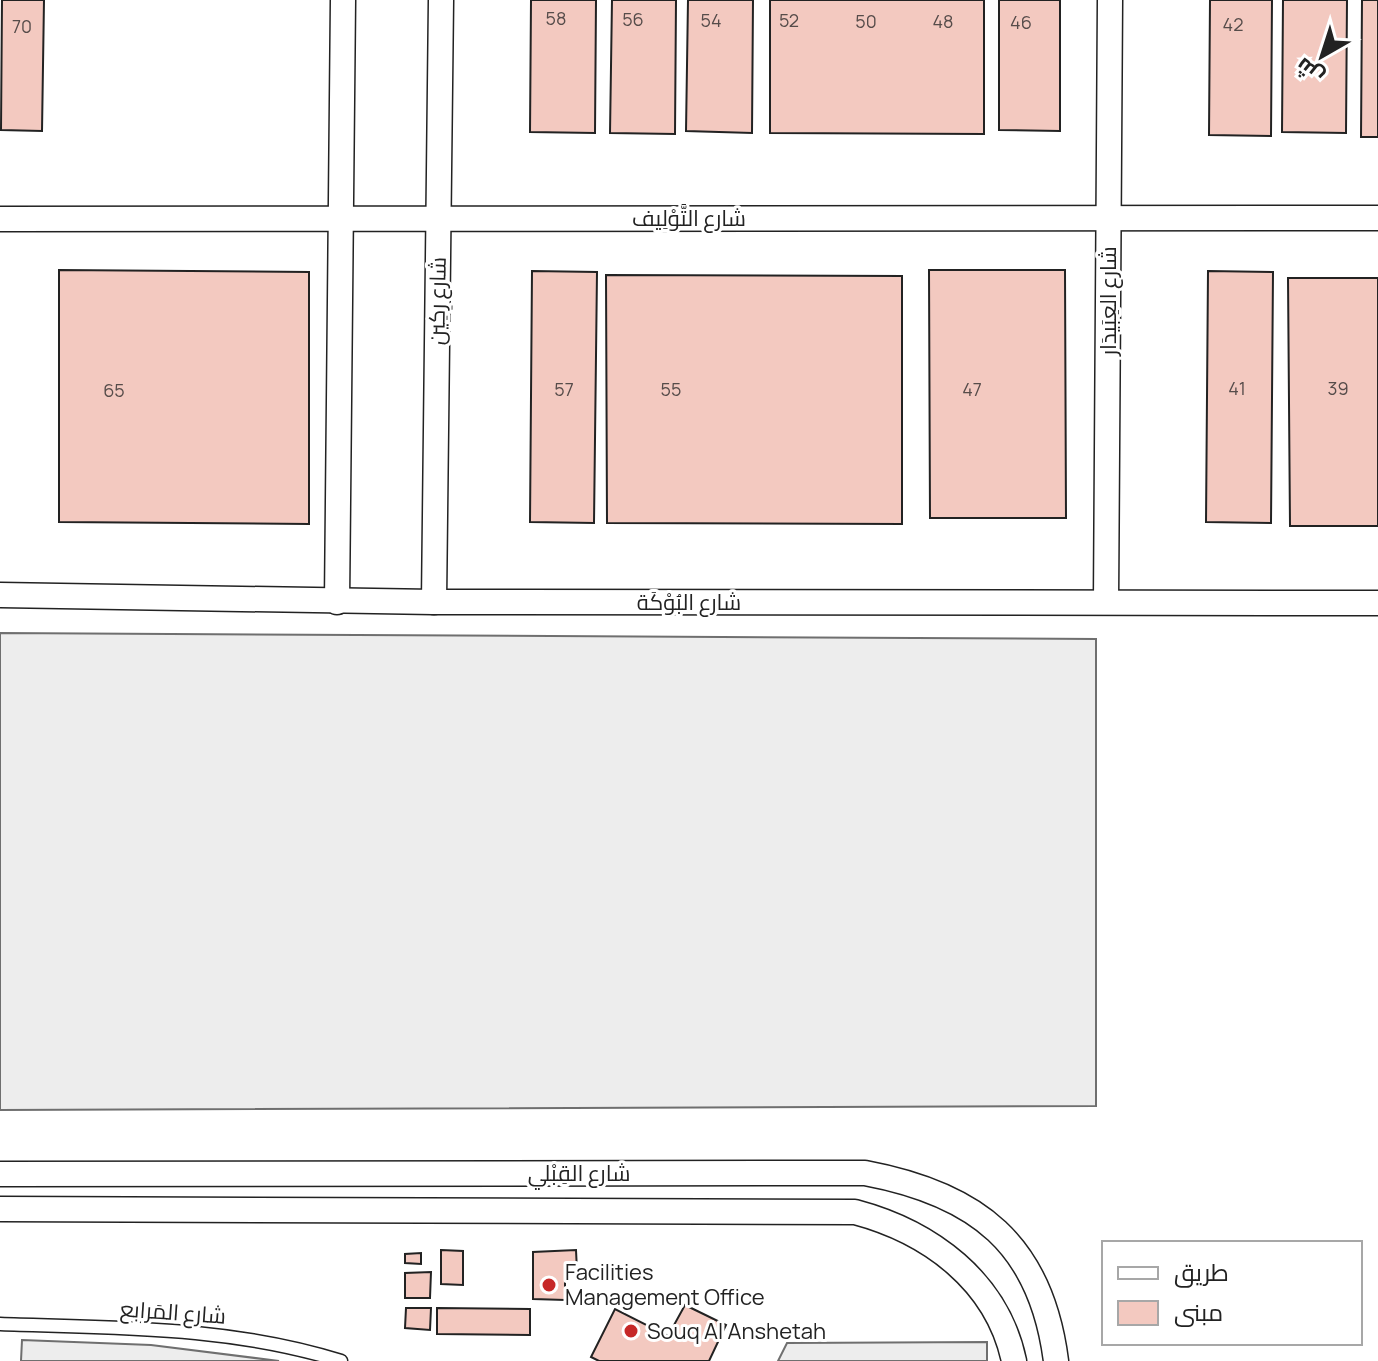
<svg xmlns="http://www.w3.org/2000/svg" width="1378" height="1361" viewBox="0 0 1378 1361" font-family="Manrope,Cairo,sans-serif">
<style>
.parking{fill:#ededed;stroke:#6f6f6f;stroke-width:2}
.building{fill:#f3c9c0;stroke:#222;stroke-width:2}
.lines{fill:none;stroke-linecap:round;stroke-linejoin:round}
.lane-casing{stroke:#222;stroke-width:15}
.street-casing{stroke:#222;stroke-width:27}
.lane{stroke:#fff;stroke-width:12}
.street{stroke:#fff;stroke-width:24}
.poi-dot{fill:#c62828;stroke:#fff;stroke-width:3}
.labels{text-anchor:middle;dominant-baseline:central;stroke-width:6;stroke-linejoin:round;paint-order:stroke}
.number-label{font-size:18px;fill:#564c4a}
.street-label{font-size:22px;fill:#222;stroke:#fff}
.poi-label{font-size:22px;fill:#222;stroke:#fff;text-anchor:start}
</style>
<rect width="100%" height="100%" fill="#fff"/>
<!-- parking -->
<g class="parking">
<polygon points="0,633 1096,639 1096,1106 0,1110"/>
<polygon points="22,1340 151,1345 279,1361 21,1361"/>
<polygon points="987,1342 987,1361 778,1361 787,1343"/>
</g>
<!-- building -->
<g class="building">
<polygon points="2,0 44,0 42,131 1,130"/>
<polygon points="531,0 596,0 595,133 530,132"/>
<polygon points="612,0 676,0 675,134 610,133"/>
<polygon points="688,0 753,0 752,133 686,131"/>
<polygon points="770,0 984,0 984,134 770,133"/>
<polygon points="999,0 1060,0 1060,131 999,130"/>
<polygon points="1210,0 1272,0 1271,136 1209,135"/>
<polygon points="1283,0 1347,0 1346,133 1282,132"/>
<polygon points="1362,0 1378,0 1378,137 1361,137"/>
<polygon points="59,270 309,272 309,524 59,522"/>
<polygon points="929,270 1065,270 1066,518 930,518"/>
<polygon points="532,271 597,272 594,523 530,522"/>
<polygon points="1208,271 1273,272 1271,523 1206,522"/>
<polygon points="606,275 902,276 902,524 607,523"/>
<polygon points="1288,278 1378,278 1378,526 1290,526"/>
<polygon points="441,1250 463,1251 463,1285 441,1284"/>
<polygon points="576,1250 577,1271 565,1271 565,1300 533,1299 533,1252"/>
<polygon points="421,1253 421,1264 405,1263 405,1254"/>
<polygon points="431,1272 430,1298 405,1298 405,1273"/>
<polygon points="685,1305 726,1325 709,1361 599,1361 591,1357 615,1309 668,1336"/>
<polygon points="406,1308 431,1308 430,1330 405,1328"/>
<polygon points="437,1308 530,1309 530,1335 437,1334"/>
</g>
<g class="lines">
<defs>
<path id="lane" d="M0 1324C115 1328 230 1326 341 1361"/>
<g id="street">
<polyline points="0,219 1378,218"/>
<polyline points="0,595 434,602 1378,603"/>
<polyline points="337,602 343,0"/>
<polyline points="434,602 441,0"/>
<polyline points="1106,602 1110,0"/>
<path d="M0 1174 865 1173C977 1194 1041 1244 1056 1361"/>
<path d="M0 1209 855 1212C930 1232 997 1281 1014 1361"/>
</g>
</defs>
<!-- lane casing -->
<use href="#lane" class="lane-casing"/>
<!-- street casing -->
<use href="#street" class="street-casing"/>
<!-- lane -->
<use href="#lane" class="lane"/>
<!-- street -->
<use href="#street" class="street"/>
</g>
<!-- markers -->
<g class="poi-dot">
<circle cx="549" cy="1285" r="8"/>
<circle cx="631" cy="1331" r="8"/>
</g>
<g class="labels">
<!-- number labels -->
<g class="number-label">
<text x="556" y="18">58</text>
<text x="633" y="19">56</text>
<text x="711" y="20">54</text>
<text x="789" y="20">52</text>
<text x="866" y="21">50</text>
<text x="943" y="21">48</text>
<text x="1021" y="22">46</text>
<text x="1233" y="24">42</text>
<text x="22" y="26">70</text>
<text x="1237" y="388">41</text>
<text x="1338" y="388">39</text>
<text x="564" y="389">57</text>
<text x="671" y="389">55</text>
<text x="972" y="389">47</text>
<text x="114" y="390">65</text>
</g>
<!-- street labels -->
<g class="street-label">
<text x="689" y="218">شارع التَّوْلِيف</text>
<text transform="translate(437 301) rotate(-89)">شارع رِكِين</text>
<text transform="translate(1108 301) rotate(-90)">شارع العِبَيدَار</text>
<text x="689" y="602">شارع البُوْكَة</text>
<text x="579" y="1173">شارع القِبْلي</text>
<text transform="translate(173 1312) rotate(4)">شارع المَرابع</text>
</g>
<!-- poi labels -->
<g class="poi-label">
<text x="565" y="1272">Facilities<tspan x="565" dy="25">Management Office</tspan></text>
<text x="647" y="1331">Souq Al Anshetah</text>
</g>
</g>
<!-- legend -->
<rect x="1102" y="1241" width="260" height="104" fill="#ffffff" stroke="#a7a7a7" stroke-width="2"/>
<rect x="1118" y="1267" width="40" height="12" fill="#ffffff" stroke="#a7a7a7" stroke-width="2"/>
<text x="1174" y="1281" font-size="24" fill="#222222">طريق</text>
<rect x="1118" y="1301" width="40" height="24" fill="#f3c9c0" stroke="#a7a7a7" stroke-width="2"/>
<text x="1174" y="1321" font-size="24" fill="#222222">مبنى</text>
<!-- north arrow -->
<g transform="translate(1322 56) rotate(219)" stroke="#ffffff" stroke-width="6" paint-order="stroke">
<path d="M0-6L14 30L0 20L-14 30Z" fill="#222222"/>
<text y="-12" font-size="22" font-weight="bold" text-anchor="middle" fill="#222222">ش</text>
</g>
</svg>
